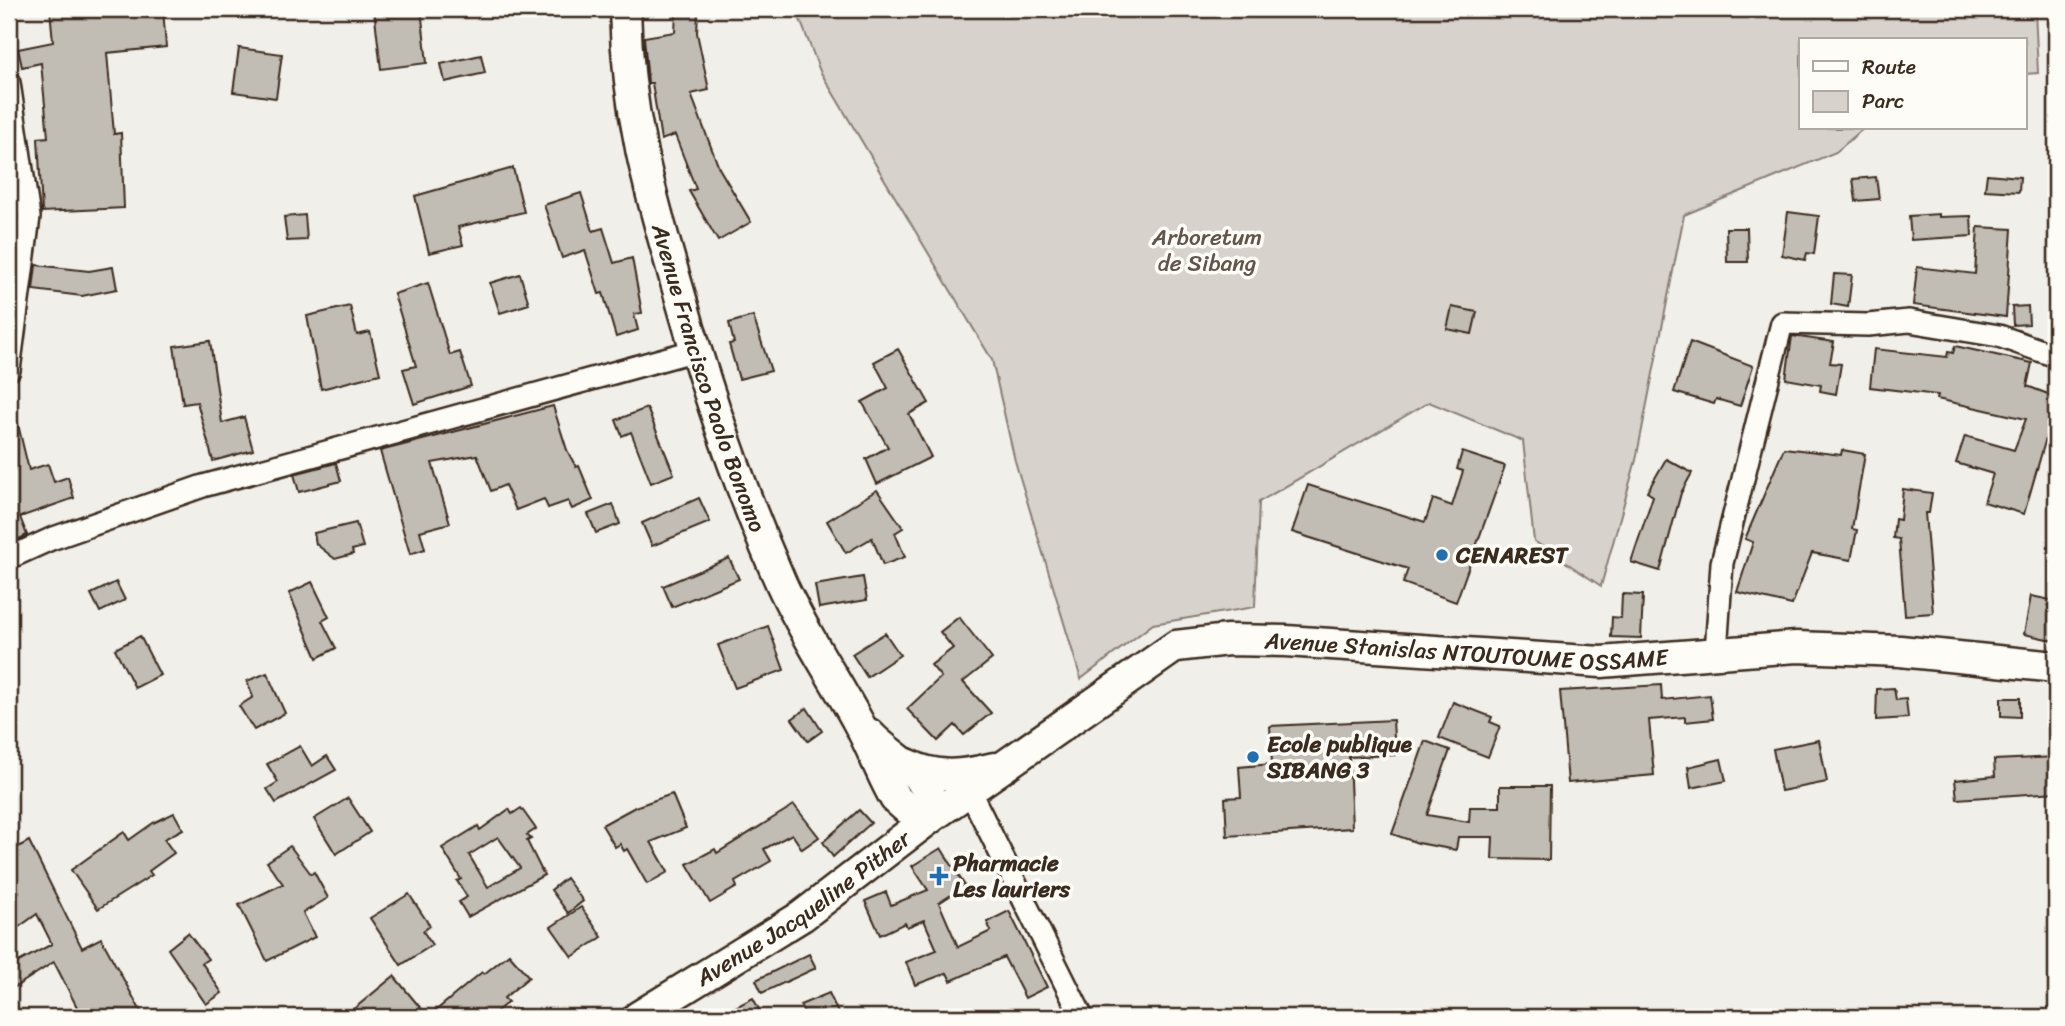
<svg xmlns="http://www.w3.org/2000/svg" width="2065" height="1026" viewBox="0 0 2065 1026" font-family="Sriracha,sans-serif">
<style>
.green{fill:#d7d2cc;stroke:#897e75;stroke-width:2}
.building{fill:#c1bcb4;stroke:#3b2a1e;stroke-width:2;fill-rule:evenodd}
.lines{fill:none;stroke-linecap:round;stroke-linejoin:round}
.street-casing{stroke:#3b2a1e;stroke-width:26}
.secondary-casing{stroke:#3b2a1e;stroke-width:35}
.street{stroke:#fdfcf7;stroke-width:21}
.secondary{stroke:#fdfcf7;stroke-width:30}
.poi-dot{fill:#1f6fb2;stroke:#fdfcf7;stroke-width:2.5}
.labels{text-anchor:middle;dominant-baseline:central;stroke-width:7;stroke-linejoin:round;paint-order:stroke}
.park-label{font-size:23px;fill:#62544a;stroke:#fdfcf7}
.street-label{font-size:23px;fill:#3b2a1e;stroke:#fdfcf7}
.poi-label{font-size:23px;font-weight:bold;fill:#3b2a1e;stroke:#fdfcf7;text-anchor:start}
</style>
<rect width="100%" height="100%" fill="#f1efea"/>
<filter id="ink" filterUnits="userSpaceOnUse"><feTurbulence type="fractalNoise" baseFrequency=".0143" numOctaves="2"/><feDisplacementMap in="SourceGraphic" scale="14" xChannelSelector="R" yChannelSelector="G"/><feConvolveMatrix kernelMatrix="1 2 1 2 8 2 1 2 1" color-interpolation-filters="sRGB"/></filter>
<g filter="url(#ink)">
<!-- green -->
<polygon class="green" points="796,9 2035,9 2038,73 2025,74 2025,40 1801,40 1801,128 1864,128 1836,152 1684,215 1636,460 1601,586 1534,541 1523,441 1429,402 1259,502 1255,607 1153,624 1081,679 1015,461 992,360 820,71"/>
<!-- building -->
<g class="building">
<polygon points="50,9 163,9 166,47 107,53 114,134 121,133 124,208 42,212 38,138 48,137 41,63 22,67 18,49 53,42"/>
<polygon points="374,9 421,9 427,63 381,69"/>
<polygon points="676,11 698,12 697,33 709,90 691,94 719,168 751,222 718,241 689,191 696,189 675,135 661,140 652,83 648,83 644,37 675,32"/>
<polygon points="239,48 282,54 276,98 233,92"/>
<polygon points="481,55 485,73 445,82 441,64"/>
<polygon points="513,168 524,212 458,227 463,245 429,253 415,196"/>
<polygon points="1987,174 2020,177 2019,192 1985,190"/>
<polygon points="1876,177 1879,199 1856,201 1853,179"/>
<polygon points="581,193 593,231 603,228 614,263 632,258 642,313 634,314 638,330 616,337 603,293 599,294 585,250 562,258 544,205"/>
<polygon points="1788,212 1819,216 1814,254 1807,253 1805,260 1782,255"/>
<polygon points="1939,214 1939,217 1971,216 1972,236 1911,240 1909,216"/>
<polygon points="305,215 307,240 287,241 284,217"/>
<polygon points="1978,227 2012,229 2006,317 1913,305 1917,267 1975,274"/>
<polygon points="1726,228 1747,228 1748,262 1727,262"/>
<polygon points="36,265 89,271 113,267 117,289 82,296 33,290"/>
<polygon points="520,274 529,304 500,313 490,283"/>
<polygon points="1834,274 1852,275 1848,307 1831,304"/>
<polygon points="428,283 450,355 460,352 471,386 414,404 403,369 416,366 394,294"/>
<polygon points="350,306 357,335 370,332 380,374 321,389 307,316"/>
<polygon points="2028,306 2029,324 2013,325 2012,307"/>
<polygon points="1452,307 1477,312 1472,334 1447,329"/>
<polygon points="753,316 771,371 739,379 729,344 734,343 729,323"/>
<polygon points="1792,336 1834,342 1830,363 1841,364 1836,394 1820,391 1821,385 1786,379"/>
<polygon points="210,341 222,423 244,417 253,450 213,461 197,402 183,404 174,346"/>
<polygon points="1690,342 1753,366 1740,406 1716,399 1714,404 1674,392"/>
<polygon points="1955,346 2032,363 2027,386 2056,397 2056,442 2046,438 2024,514 1984,502 1993,474 1956,463 1965,436 2014,450 2026,419 1937,399 1938,395 1870,387 1874,349 1947,357 1948,352 1953,353"/>
<polygon points="898,349 929,403 909,414 931,457 877,484 866,459 888,447 862,402 888,388 874,362"/>
<polygon points="553,406 567,450 576,467 579,466 593,500 572,509 568,501 548,508 544,499 516,510 505,485 491,491 477,455 432,463 450,523 420,531 425,549 410,554 380,451"/>
<polygon points="647,408 674,474 651,483 631,432 622,436 616,420"/>
<polygon points="9,412 15,412 29,470 48,464 54,482 68,477 74,498 20,517 27,535 9,544"/>
<polygon points="1784,448 1841,455 1842,450 1865,454 1852,529 1857,530 1851,560 1812,553 1792,605 1737,592 1753,542 1745,539"/>
<polygon points="1462,452 1505,466 1456,602 1403,583 1408,569 1292,532 1308,485 1425,522 1433,499 1452,506 1463,471 1457,469"/>
<polygon points="1666,459 1692,473 1681,493 1660,571 1631,562 1653,496 1647,492"/>
<polygon points="336,463 341,481 299,492 294,474"/>
<polygon points="1903,489 1932,493 1929,513 1925,513 1933,613 1905,615 1899,539 1893,538 1895,519 1900,520"/>
<polygon points="877,490 903,528 895,533 905,557 883,565 872,538 846,553 827,521"/>
<polygon points="699,498 710,522 652,546 642,523"/>
<polygon points="613,504 620,524 596,533 588,514"/>
<polygon points="356,523 363,547 352,550 353,554 335,559 316,544 314,533"/>
<polygon points="729,558 739,579 672,607 663,586"/>
<polygon points="863,577 867,600 819,608 815,585"/>
<polygon points="116,582 125,600 100,612 91,594"/>
<polygon points="312,582 329,617 322,621 336,648 317,658 289,593"/>
<polygon points="1622,594 1643,595 1641,638 1611,637 1612,617 1621,618"/>
<polygon points="2031,596 2056,601 2056,641 2024,634"/>
<polygon points="959,617 992,659 963,682 991,713 964,735 955,725 938,741 907,709 941,677 931,665 953,648 940,632"/>
<polygon points="768,626 784,670 735,688 718,645"/>
<polygon points="885,633 900,655 867,677 852,654"/>
<polygon points="140,636 160,675 135,688 115,649"/>
<polygon points="267,673 285,713 254,730 239,706 253,697 247,681"/>
<polygon points="1661,685 1662,700 1710,695 1713,719 1685,722 1685,717 1649,720 1654,775 1568,783 1560,691"/>
<polygon points="1894,688 1896,700 1906,699 1908,718 1876,720 1877,689"/>
<polygon points="2001,698 2020,698 2020,717 2001,716"/>
<polygon points="1453,702 1492,717 1490,722 1500,726 1488,757 1439,738"/>
<polygon points="807,708 822,731 808,741 792,719"/>
<polygon points="1393,720 1395,755 1349,757 1352,828 1227,836 1225,798 1241,797 1239,767 1272,764 1270,726"/>
<polygon points="1819,740 1827,782 1781,791 1773,749"/>
<polygon points="1425,741 1450,750 1427,815 1469,822 1470,807 1500,807 1500,786 1550,786 1549,860 1492,859 1493,837 1458,837 1456,850 1418,843 1392,834"/>
<polygon points="300,746 312,766 327,756 336,770 276,803 267,789 278,782 267,764"/>
<polygon points="2056,757 2056,792 1957,799 1955,780 1995,776 1994,760"/>
<polygon points="1721,759 1726,781 1691,788 1688,767"/>
<polygon points="672,794 686,828 651,842 668,872 647,884 627,849 624,851 620,844 615,847 602,825 635,807"/>
<polygon points="348,798 370,832 336,854 314,819"/>
<polygon points="794,805 819,837 802,849 792,834 764,849 771,861 735,882 737,887 710,903 687,864 715,849 717,853"/>
<path d="M521 808 536 829 527 835 531 839 527 841 544 875 468 917 459 902 467 897 457 881 461 879 442 848 478 826 480 830 509 809 512 814ZM498 837 520 868 488 887 469 855Z"/>
<polygon points="859,810 871,823 833,857 823,842"/>
<polygon points="174,813 183,829 164,839 174,853 149,871 152,875 98,909 71,870 124,832 129,840 153,823"/>
<polygon points="29,841 82,948 101,938 144,1017 82,1017 54,962 9,991 9,967 52,944 37,914 9,934 9,898 19,892 9,876 9,852"/>
<polygon points="290,846 311,874 314,872 328,898 303,913 315,937 267,961 239,905 283,884 267,862"/>
<polygon points="941,848 965,886 939,903 958,947 991,931 987,922 1009,911 1047,987 1025,998 1004,957 951,981 947,973 915,985 906,962 937,950 924,920 907,927 905,923 880,935 865,901 886,892 891,905 928,890 912,866"/>
<polygon points="566,878 583,901 568,913 551,890"/>
<polygon points="409,894 430,926 423,931 432,945 401,965 370,918"/>
<polygon points="581,907 602,937 572,957 551,927"/>
<polygon points="188,933 208,959 202,963 222,993 206,1004 168,949"/>
<polygon points="509,954 529,977 504,998 508,1002 490,1017 344,1017 394,976 428,1017 482,972 484,974"/>
<polygon points="809,954 816,968 762,993 756,980"/>
<polygon points="829,993 840,1017 806,1017 800,1005"/>
<polygon points="753,998 763,1017 716,1017"/>
</g>
<g class="lines">
<defs>
<g id="street">
<polyline points="9,83 29,217 9,370"/>
<polyline points="9,558 51,539 203,486 693,351"/>
<polyline points="1716,652 1722,563 1782,323 1868,325 1909,321 1999,336 2056,356"/>
<polyline points="969,790 1082,1017"/>
</g>
<g id="secondary">
<path id="s1" d="M625 9C627 112 649 190 678 289 706 389 739 488 781 583 803 632 833 676 858 722 872 747 881 774 895 798L905 807 930 818"/>
<path d="M869 734C892 760 940 777 930 818"/>
<path d="M907 764C936 779 962 776 994 768"/>
<path id="s2" d="M638 1017 802 916 930 818 1176 646 1228 640 1286 641 1601 662 1797 647 1900 651 2056 667"/>
</g>
</defs>
<!-- street casing -->
<use href="#street" class="street-casing"/>
<!-- secondary casing -->
<use href="#secondary" class="secondary-casing"/>
<!-- street -->
<use href="#street" class="street"/>
<!-- secondary -->
<use href="#secondary" class="secondary"/>
</g>
</g>
<!-- markers -->
<g class="poi-dot">
<circle cx="1442" cy="555" r="7"/>
<circle cx="1253" cy="757" r="7"/>
<path d="M935.5 865.5h7v7h7v7h-7v7h-7v-7h-7v-7h7z"/>
</g>
<g class="labels">
<!-- park labels -->
<g class="park-label">
<text x="1207" y="237">Arboretum<tspan x="1207" dy="26">de Sibang</tspan></text>
</g>
<!-- street labels -->
<g class="street-label">
<text stroke="none"><textPath href="#s1" startOffset="380">Avenue Francisco Paolo Bonomo</textPath></text>
<text stroke="none"><textPath href="#s2" startOffset="945">Avenue Stanislas NTOUTOUME OSSAME</textPath></text>
<text stroke="none"><textPath href="#s2" startOffset="198">Avenue Jacqueline Pither</textPath></text>
</g>
<!-- poi labels -->
<g class="poi-label">
<text x="1456" y="555">CENAREST</text>
<text x="1267" y="744">Ecole publique<tspan x="1267" dy="26">SIBANG 3</tspan></text>
<text x="953" y="863">Pharmacie<tspan x="953" dy="26">Les lauriers</tspan></text>
</g>
</g>
<!-- margin -->
<rect width="2065" height="1026" fill="none" stroke="#fdfcf7" stroke-width="35"/>
<rect x="18" y="18" width="2030" height="991" fill="none" stroke="#3b2a1e" stroke-width="2.5" filter="url(#ink)"/>
<!-- legend -->
<rect x="1799" y="38" width="228" height="91" fill="#fdfcf7" stroke="#afa8a0" stroke-width="2"/>
<rect x="1813" y="61" width="35" height="10" fill="#fdfcf7" stroke="#afa8a0" stroke-width="2"/>
<text x="1862" y="74" font-size="21" fill="#3b2a1e">Route</text>
<rect x="1813" y="91" width="35" height="21" fill="#d7d2cc" stroke="#afa8a0" stroke-width="2"/>
<text x="1862" y="108" font-size="21" fill="#3b2a1e">Parc</text>
</svg>
